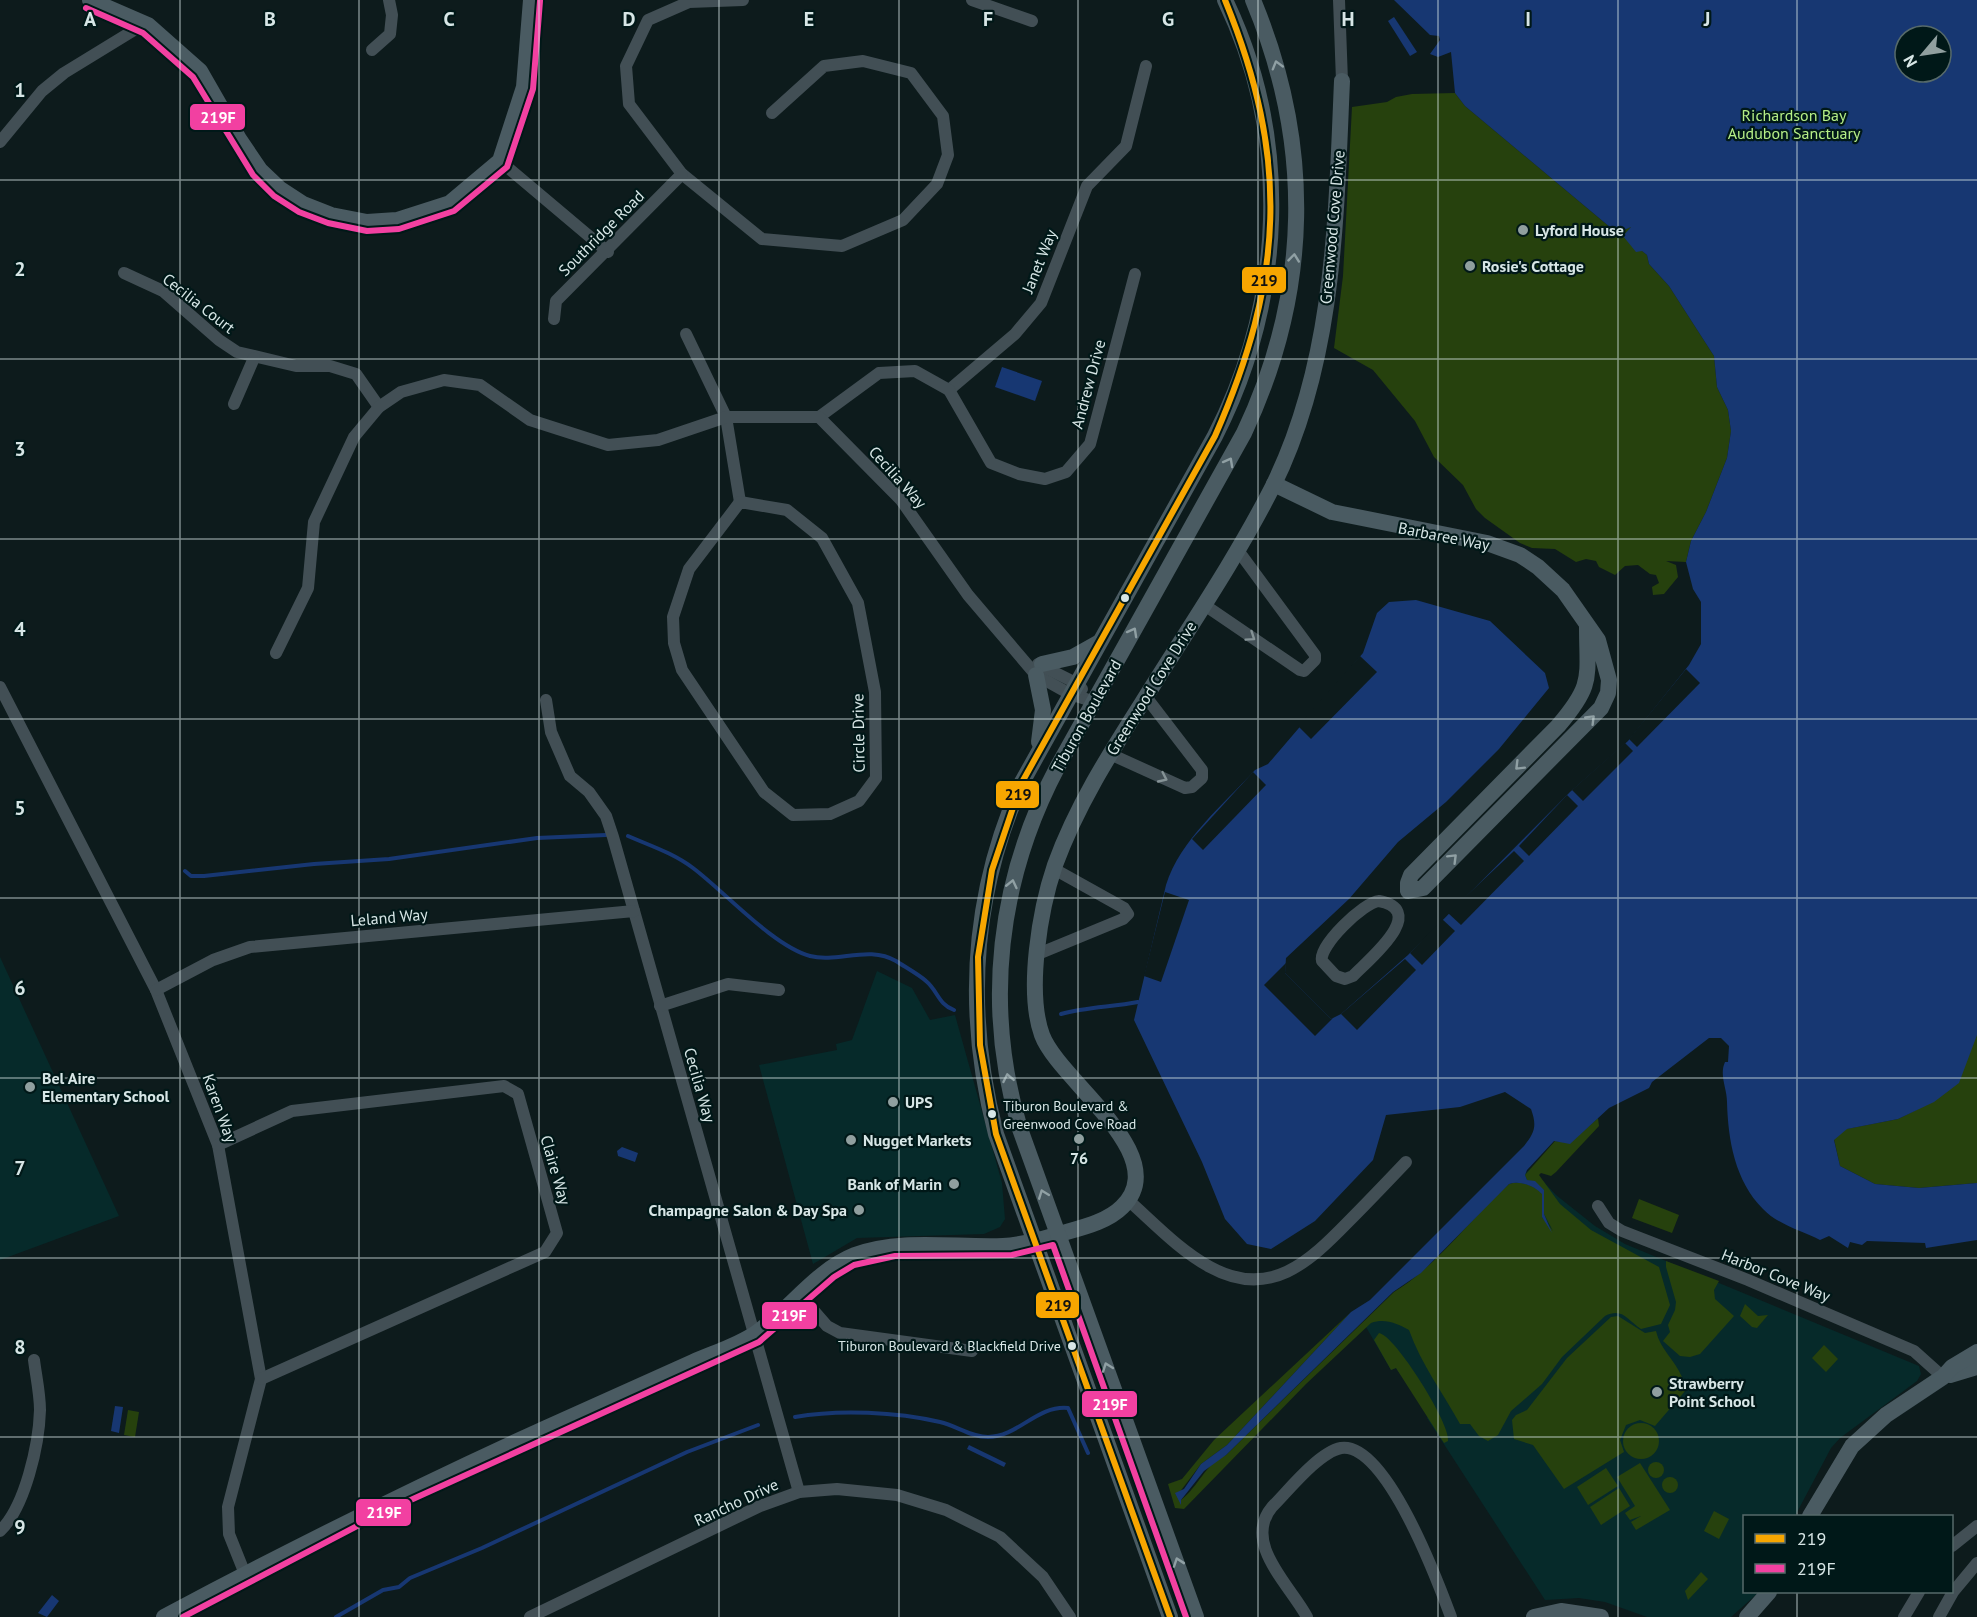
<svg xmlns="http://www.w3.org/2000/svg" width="1977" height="1617" viewBox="0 0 1977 1617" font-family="'PT Sans',sans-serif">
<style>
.built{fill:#062a2a}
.green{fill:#26410d}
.water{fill:#173772;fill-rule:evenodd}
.pier{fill:#0d1b1c}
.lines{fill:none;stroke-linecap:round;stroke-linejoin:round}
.stream{stroke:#173772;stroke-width:4}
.street{stroke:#424f55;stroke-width:12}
.secondary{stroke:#4a5b62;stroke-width:16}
.bus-1-casing{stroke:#001818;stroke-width:10}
.bus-2-casing{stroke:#001818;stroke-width:10}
.bus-1{stroke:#f7a600;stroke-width:6}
.bus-2{stroke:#f240a1;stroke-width:6}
.oneway{stroke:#90a0a4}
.oneway2{stroke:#859396}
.grid{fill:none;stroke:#d7e6e6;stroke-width:1.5;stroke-opacity:0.55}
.poi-dot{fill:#909f9f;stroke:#001818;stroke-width:2}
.bus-dot{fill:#d7e6e6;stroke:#001818;stroke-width:2}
.labels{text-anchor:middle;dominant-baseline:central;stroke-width:4.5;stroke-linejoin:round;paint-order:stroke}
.bus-label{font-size:14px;fill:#d7e6e6;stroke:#001818;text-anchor:start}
.park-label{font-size:16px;fill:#b5ef87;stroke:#001818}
.street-label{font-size:16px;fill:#d7e6e6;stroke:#001818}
.poi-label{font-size:16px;font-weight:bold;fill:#d7e6e6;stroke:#001818;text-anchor:start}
.grid-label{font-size:20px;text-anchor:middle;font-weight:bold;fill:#d7e6e6;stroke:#001818;stroke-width:4.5;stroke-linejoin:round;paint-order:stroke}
.line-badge{stroke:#001818;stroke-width:2}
.badge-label{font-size:16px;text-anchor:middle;font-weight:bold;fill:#fff}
.pale-badge-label{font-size:16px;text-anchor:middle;font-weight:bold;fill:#111}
</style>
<rect width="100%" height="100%" fill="#0d1b1c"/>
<!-- built -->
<g class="built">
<polygon points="0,957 119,1216 0,1260"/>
<polygon points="877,971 912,988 930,1020 955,1015 1002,1183 1005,1219 1000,1227 984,1234 857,1238 813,1264 759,1065 837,1050 836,1044 852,1040"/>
<polygon points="1531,1168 1556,1195 1595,1226 1625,1244 1919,1366 1921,1374 1917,1381 1840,1438 1831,1448 1795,1516 1744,1516 1744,1592 1759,1592 1731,1617 1647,1617 1605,1602 1579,1598 1545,1600 1427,1418 1429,1416 1396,1368 1391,1370 1366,1327"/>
</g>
<!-- green -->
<g class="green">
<polygon points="1455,93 1465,106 1617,233 1632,226 1624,236 1647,255 1649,264 1669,286 1714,356 1717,387 1728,410 1731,431 1727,458 1706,512 1691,541 1686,562 1666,561 1676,565 1678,577 1664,594 1653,595 1652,587 1659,583 1656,575 1650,574 1638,565 1625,566 1615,575 1599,567 1596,561 1586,559 1576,562 1555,549 1532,548 1520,543 1485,518 1476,509 1463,485 1434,457 1415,421 1373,370 1334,348 1343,276 1352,107 1387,102 1396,97 1412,94"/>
<polygon points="1977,991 1977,1183 1919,1188 1875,1184 1840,1166 1834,1139 1846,1129 1898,1119 1918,1109"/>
<path d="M1598 1118 1599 1126 1556 1172 1551 1176 1541 1173 1539 1175 1560 1204 1591 1230 1659 1267 1670 1305 1661 1324 1641 1329C1628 1321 1623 1307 1605 1316L1562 1357 1542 1384 1511 1411 1498 1435 1488 1441 1479 1436 1470 1424H1460C1443 1393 1421 1364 1409 1330 1397 1323 1384 1318 1371 1323L1306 1384 1184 1509 1175 1508 1168 1484 1182 1479 1214 1440 1351 1312 1227 1445 1201 1464 1179 1493 1181 1500C1199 1486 1205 1464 1226 1455L1394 1292C1438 1265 1470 1219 1509 1184 1520 1180 1535 1186 1543 1194L1542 1217 1553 1231 1544 1214V1190L1527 1180 1525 1175 1555 1141 1570 1143Z"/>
<polygon points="1639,1199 1679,1215 1672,1233 1632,1218"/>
<polygon points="1666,1261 1719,1281 1714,1290 1715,1299 1734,1316 1700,1354 1690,1357 1680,1356 1663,1341 1670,1332 1668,1325 1675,1310 1676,1302 1666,1267"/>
<polygon points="1745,1304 1758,1316 1768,1315 1757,1328 1752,1327 1740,1316"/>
<path d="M1618 1316 1645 1333 1656 1331C1660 1349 1675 1360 1682 1377L1679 1382 1686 1390 1655 1426 1640 1420 1626 1425 1620 1440 1624 1452 1564 1489 1533 1445 1514 1439 1512 1420 1516 1415 1527 1410 1567 1358 1611 1317Z"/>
<path d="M1379 1333C1395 1335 1452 1426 1448 1441L1444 1443 1396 1368 1391 1370 1374 1340Z"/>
<polygon points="1824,1345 1838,1359 1826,1372 1812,1358"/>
<polygon points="128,1410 139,1412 135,1437 124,1435"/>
<circle cx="1641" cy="1441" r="18"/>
<circle cx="1656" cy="1470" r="8"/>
<polygon points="1640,1463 1670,1510 1636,1530 1631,1522 1641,1516 1630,1520 1625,1513 1635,1506 1617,1477"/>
<polygon points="1606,1468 1618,1486 1588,1505 1577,1487"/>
<circle cx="1670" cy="1485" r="8"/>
<polygon points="1619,1488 1630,1506 1601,1525 1590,1507"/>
<polygon points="1714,1511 1729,1519 1719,1539 1704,1531"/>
<polygon points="1701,1572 1708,1579 1688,1600 1685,1591"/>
</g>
<!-- water -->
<g class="water">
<path d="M1394 0H1977V1035L1959 1083 1934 1102 1898 1119 1847 1129 1834 1140 1840 1166 1875 1184 1919 1188 1977 1183V1240L1926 1248 1925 1243 1867 1241 1862 1245 1850 1242 1848 1248 1829 1236 1820 1240C1802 1231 1777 1224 1763 1209 1735 1181 1728 1140 1727 1102 1727 1088 1719 1075 1725 1062H1728L1729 1046 1721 1038H1709L1652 1082 1649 1088 1609 1108 1570 1144 1554 1141 1527 1170 1525 1175 1527 1180 1535 1181 1544 1190V1214L1552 1233 1542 1217V1194C1535 1186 1520 1180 1509 1184L1421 1273 1393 1292 1226 1455 1204 1471 1181 1500V1505L1175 1493 1184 1489 1201 1464 1227 1445 1351 1312 1370 1300 1524 1146C1535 1132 1537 1126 1531 1109L1505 1092 1460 1107 1386 1115 1373 1160 1315 1221 1271 1249 1247 1244 1225 1219 1202 1162 1134 1020 1166 885C1180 840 1224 804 1255 770L1268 764 1363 653 1377 613 1389 602 1416 600 1490 621 1545 673 1549 688 1499 749 1446 802 1398 842 1349 899 1286 958 1285 973 1331 1019 1341 1014 1408 955 1570 792 1628 741 1689 665 1701 644V602L1693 589 1686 562 1691 541 1706 512 1727 458 1731 431 1728 410 1717 387 1714 356 1669 286 1649 264 1647 255 1642 251 1636 252 1623 236 1631 227 1617 233 1465 106 1455 93 1451 52 1438 57 1430 54 1440 40 1439 36 1430 35ZM1905 36H1941V72H1905Z"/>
<polygon points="1394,17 1417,52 1410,56 1388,21"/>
<polygon points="1002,367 1042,381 1035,401 995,387"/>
<polygon points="622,1147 638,1153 635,1162 618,1156 617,1151"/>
<polygon points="115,1406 123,1407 119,1433 111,1431"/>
<polygon points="969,1445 1006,1463 1004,1467 967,1449"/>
<polygon points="52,1595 59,1601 47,1617 38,1613"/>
</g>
<!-- pier -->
<g class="pier">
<polygon points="1360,656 1377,672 1311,739 1298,726"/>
<polygon points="1686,669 1700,683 1637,747 1629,739"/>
<polygon points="1625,743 1633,751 1583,801 1572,790"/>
<polygon points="1253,772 1266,785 1203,850 1192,839"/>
<polygon points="1567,795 1578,806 1529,856 1519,846"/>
<polygon points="1514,851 1524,861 1461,925 1448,913"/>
<polygon points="1165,892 1189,900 1161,982 1144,976"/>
<polygon points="1442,919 1455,931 1422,965 1410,953"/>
<polygon points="1405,959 1416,970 1357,1030 1341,1014"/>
<polygon points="1286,963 1285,973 1331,1019 1333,1018 1315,1036 1264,985"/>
</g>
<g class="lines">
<!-- stream -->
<g class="stream">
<path d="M628 836C651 846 673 853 693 868 725 892 773 946 810 956 838 963 869 945 896 961 905 967 918 974 926 981 938 991 938 1004 954 1010"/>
<polyline points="185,871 191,876 204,876 314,864 389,859 537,838 606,835"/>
<path d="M1061 1014C1086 1007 1112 1007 1138 1002"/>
<path d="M795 1417C839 1409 897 1412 940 1422 957 1426 971 1437 988 1437 1018 1437 1037 1405 1068 1408L1088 1453"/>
<polyline points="336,1617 383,1590 399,1587 410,1578 482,1548 687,1452 758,1425"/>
</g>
<!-- street -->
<g class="street">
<polyline points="743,0 689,2 648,20 626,66 629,104 682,174 762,239 842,246 903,220 937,184 948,155 943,116 911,73 863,61 824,66 772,113"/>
<polyline points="972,0 1032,21"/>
<polyline points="1339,0 1342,81"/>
<polyline points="372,50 390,34 392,15 389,0"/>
<polyline points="0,142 42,91 64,73 144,24"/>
<polyline points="500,161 608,252"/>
<polyline points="124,273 163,291 219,340 237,352 296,366 330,366 356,374 379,407"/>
<polyline points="554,319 556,301 682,174"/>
<polyline points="686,334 726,417 740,502"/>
<polyline points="949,390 1015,334 1041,303 1087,186 1126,146 1146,66"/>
<polyline points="234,404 254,358"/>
<polyline points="819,417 879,373 915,371 949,390 991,463 1019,474 1045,479 1066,472 1090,444 1135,274"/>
<polygon points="740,502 787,510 822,538 858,603 875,692 876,778 859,801 830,814 793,815 764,792 682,670 674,643 673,617 689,569"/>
<polyline points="1203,604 1300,670 1304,671 1315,660 1315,655 1237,549"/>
<polyline points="276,653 308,588 314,522 354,437 379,407 401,392 444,380 480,385 530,420 608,445 658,440 726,417 819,417 901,500 968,595 1036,675 1070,694 1095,702"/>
<polyline points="1038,664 1076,683 1082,689"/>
<polyline points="0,687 156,990 218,1145 261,1379 228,1507 229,1534 245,1574"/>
<polyline points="546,700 551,732 570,776 589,792 606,816 613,837 799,1492"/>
<polyline points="1110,754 1185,788 1192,787 1202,778 1202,770 1146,697"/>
<path d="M1379 901C1430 911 1367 961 1353 976L1345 979 1336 976 1322 961C1318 946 1364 902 1379 901Z"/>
<polyline points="1038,954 1123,919 1128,914 1124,908 1054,869"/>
<polyline points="156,990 213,960 250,947 634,911"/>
<polyline points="660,1006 728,984 779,990"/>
<polyline points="218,1145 292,1111 504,1086 518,1094 557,1233 545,1252 261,1379"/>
<path d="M1128 1200C1154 1223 1179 1250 1210 1267 1270 1300 1309 1262 1349 1221 1368 1202 1387 1182 1406 1162"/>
<polyline points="1598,1206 1609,1223 1622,1231 1748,1280 1914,1351 1943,1377"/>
<polyline points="800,1295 827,1326 840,1333 972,1351"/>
<path d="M0 1531C25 1507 39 1445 40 1410 40 1394 36 1376 34 1360"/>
<polyline points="1952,1546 1977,1526"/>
<polyline points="530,1617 760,1506 799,1492 837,1489 897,1495 946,1510 1000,1537 1043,1577 1070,1617"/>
<path d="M1307 1617C1290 1585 1242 1543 1272 1507 1288 1491 1319 1452 1341 1448 1386 1441 1438 1582 1451 1617"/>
<polyline points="1904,1617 1919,1592"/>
<polyline points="1939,1617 1953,1592 1977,1563"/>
</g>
<!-- secondary -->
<g class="secondary">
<polyline points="90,0 148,25 200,71 239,139 260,170 280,189 303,204 331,215 367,222 397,220 450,203 500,161 524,87 531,0"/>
<path d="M1274 484 1332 512 1487 543 1520 555 1538 567 1563 590 1598 640 1609 680 1608 693 1601 708 1423 888 1408 891V883L1411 875 1558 726C1594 684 1587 678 1587 627"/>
<polyline points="1042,664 1073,657 1098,643"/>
<polyline points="1036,675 1043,710 1039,742"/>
<polyline points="1950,1375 1977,1367"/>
<polyline points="1810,1516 1852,1446 1886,1415 1943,1377 1952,1367 1977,1352"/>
<path d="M164 1617C290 1550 416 1487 546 1428 595 1406 644 1384 693 1362 713 1353 737 1346 756 1333 790 1310 815 1271 855 1255 901 1238 955 1248 1003 1246 1026 1245 1048 1237 1070 1231 1088 1226 1109 1220 1122 1207 1175 1155 1059 1081 1042 1035 1026 991 1040 909 1055 865 1076 807 1109 755 1142 703 1186 632 1235 561 1273 486 1335 360 1336 218 1342 81"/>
<path d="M1170 1617 996 1134C965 1015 971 897 1021 784L1215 436C1284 301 1292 139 1225 0"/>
<path d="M1196 1617 1020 1129C983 1006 998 879 1058 766L1244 433C1311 291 1313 144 1253 0"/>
<polyline points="1534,1617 1561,1611 1601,1617"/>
<polyline points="1747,1617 1769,1592"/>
</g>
<defs>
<path id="bus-1" d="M1170 1617 996 1134 980 1045 978 957 992 870 1021 784 1215 436C1284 279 1290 159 1225 0"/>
<g id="bus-2">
<polyline points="86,8 143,33 193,77 253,175 274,196 299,212 328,223 367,231 399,229 454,211 507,167 533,89 540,1"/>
<polyline points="183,1617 382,1513 759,1342 834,1277 854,1265 895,1256 1012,1255 1053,1245 1186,1617"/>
</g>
</defs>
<!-- bus-1 casing -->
<use href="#bus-1" class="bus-1-casing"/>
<!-- bus-2 casing -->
<use href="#bus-2" class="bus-2-casing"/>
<!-- bus-1 -->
<use href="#bus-1" class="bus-1"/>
<!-- bus-2 -->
<use href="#bus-2" class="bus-2"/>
</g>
<!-- one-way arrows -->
<defs><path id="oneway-chevron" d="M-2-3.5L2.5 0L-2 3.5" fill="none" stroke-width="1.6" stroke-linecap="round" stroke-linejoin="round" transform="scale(1.5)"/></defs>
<g class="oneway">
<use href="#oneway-chevron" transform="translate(1277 65) rotate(-106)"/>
<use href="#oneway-chevron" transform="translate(1294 258) rotate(-84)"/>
<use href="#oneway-chevron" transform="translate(1229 462) rotate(-61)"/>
<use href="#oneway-chevron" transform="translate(1133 632) rotate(-61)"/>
<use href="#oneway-chevron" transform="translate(1591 719) rotate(-45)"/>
<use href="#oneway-chevron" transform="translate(1519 766) rotate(135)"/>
<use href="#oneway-chevron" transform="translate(1453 858) rotate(-45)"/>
<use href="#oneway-chevron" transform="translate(1012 884) rotate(-77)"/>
<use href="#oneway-chevron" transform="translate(1008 1078) rotate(-101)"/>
<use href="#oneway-chevron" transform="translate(1043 1194) rotate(-111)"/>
<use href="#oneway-chevron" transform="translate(1107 1367) rotate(-110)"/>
<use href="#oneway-chevron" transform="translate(1178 1562) rotate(-109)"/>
</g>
<g class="oneway2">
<use href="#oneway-chevron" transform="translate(1251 637) rotate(34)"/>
<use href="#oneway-chevron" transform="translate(1163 778) rotate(25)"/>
</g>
<!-- grid -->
<path class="grid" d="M180 0V1617M359 0V1617M539 0V1617M719 0V1617M899 0V1617M1078 0V1617M1258 0V1617M1438 0V1617M1618 0V1617M1797 0V1516M0 180H1977M0 359H1977M0 539H1977M0 719H1977M0 898H1977M0 1078H1977M0 1258H1977M0 1437H1977M1797 1592V1617"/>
<!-- markers -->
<g class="poi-dot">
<circle cx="1523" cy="230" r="6"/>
<circle cx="1470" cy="266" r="6"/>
<circle cx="30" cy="1087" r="6"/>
<circle cx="893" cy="1102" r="6"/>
<circle cx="1079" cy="1139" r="6"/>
<circle cx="851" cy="1140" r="6"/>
<circle cx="954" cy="1184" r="6"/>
<circle cx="859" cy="1210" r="6"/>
<circle cx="1657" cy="1392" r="6"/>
</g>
<g class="bus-dot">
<circle cx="1125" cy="598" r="5"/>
<circle cx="992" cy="1114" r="5"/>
<circle cx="1072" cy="1346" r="5"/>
</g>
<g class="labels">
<!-- bus labels -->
<g class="bus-label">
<text x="1003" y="1106">Tiburon Boulevard &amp;<tspan x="1003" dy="18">Greenwood Cove Road</tspan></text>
<text x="1061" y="1346" text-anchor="end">Tiburon Boulevard &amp; Blackfield Drive</text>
</g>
<!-- park labels -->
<g class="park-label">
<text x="1794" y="115">Richardson Bay<tspan x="1794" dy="18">Audubon Sanctuary</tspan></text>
</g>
<!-- street labels -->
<g class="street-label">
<text transform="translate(1332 227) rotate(-85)">Greenwood Cove Drive</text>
<text transform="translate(601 233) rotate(-45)">Southridge Road</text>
<text transform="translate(1039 261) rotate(-68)">Janet Way</text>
<text transform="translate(199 303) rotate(38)">Cecilia Court</text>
<text transform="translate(1088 384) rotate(-75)">Andrew Drive</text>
<text transform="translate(898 477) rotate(48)">Cecilia Way</text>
<text transform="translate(1444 536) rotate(11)">Barbaree Way</text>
<text transform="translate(1151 688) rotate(-58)">Greenwood Cove Drive</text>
<text transform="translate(1086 716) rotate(-61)">Tiburon Boulevard</text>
<text transform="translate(858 733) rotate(-91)">Circle Drive</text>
<text transform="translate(389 917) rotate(-5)">Leland Way</text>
<text transform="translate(700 1085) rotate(74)">Cecilia Way</text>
<text transform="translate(220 1108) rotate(70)">Karen Way</text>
<text transform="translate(556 1170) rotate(74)">Claire Way</text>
<text transform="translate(1776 1275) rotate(22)">Harbor Cove Way</text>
<text transform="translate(736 1502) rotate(-25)">Rancho Drive</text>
</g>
<!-- poi labels -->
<g class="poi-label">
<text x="1535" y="230">Lyford House</text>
<text x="1482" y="266">Rosie's Cottage</text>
<text x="42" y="1078">Bel Aire<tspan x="42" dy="18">Elementary School</tspan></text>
<text x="905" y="1102">UPS</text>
<text x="863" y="1140">Nugget Markets</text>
<text x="1079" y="1158" text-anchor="middle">76</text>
<text x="942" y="1184" text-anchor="end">Bank of Marin</text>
<text x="847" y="1210" text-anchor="end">Champagne Salon &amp; Day Spa</text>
<text x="1669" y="1383">Strawberry<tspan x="1669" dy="18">Point School</tspan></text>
</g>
</g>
<g class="grid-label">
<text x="90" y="26">A</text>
<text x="270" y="26">B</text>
<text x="449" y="26">C</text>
<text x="629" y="26">D</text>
<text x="809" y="26">E</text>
<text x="988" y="26">F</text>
<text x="1168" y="26">G</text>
<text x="1348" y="26">H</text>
<text x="1528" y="26">I</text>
<text x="1707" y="26">J</text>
<text x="20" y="97">1</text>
<text x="20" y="276">2</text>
<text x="20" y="456">3</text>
<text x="20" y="636">4</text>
<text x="20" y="815">5</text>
<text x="20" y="995">6</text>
<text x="20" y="1175">7</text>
<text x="20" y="1354">8</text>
<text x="20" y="1534">9</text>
</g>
<g class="line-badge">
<rect x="189" y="103" width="57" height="28" rx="6" fill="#f240a1"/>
<rect x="1241" y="266" width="46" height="28" rx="6" fill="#f7a600"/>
<rect x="995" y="780" width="45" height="29" rx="6" fill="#f7a600"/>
<rect x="1035" y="1291" width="45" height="28" rx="6" fill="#f7a600"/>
<rect x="761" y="1301" width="57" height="29" rx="6" fill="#f240a1"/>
<rect x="1081" y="1390" width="57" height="28" rx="6" fill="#f240a1"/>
<rect x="355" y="1498" width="57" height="29" rx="6" fill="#f240a1"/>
</g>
<g class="badge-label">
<text x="218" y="123">219F</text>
<text x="789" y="1321">219F</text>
<text x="1110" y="1410">219F</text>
<text x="384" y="1518">219F</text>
</g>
<g class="pale-badge-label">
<text x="1264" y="286">219</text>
<text x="1018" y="800">219</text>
<text x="1058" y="1311">219</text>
</g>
<!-- legend -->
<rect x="1743" y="1515" width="210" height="78" fill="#001818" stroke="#566a6a" stroke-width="1.5"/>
<rect x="1755" y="1534" width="30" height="9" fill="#f7a600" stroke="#566a6a" stroke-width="1.5"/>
<text x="1797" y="1545" font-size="18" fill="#d7e6e6">219</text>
<rect x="1755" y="1564" width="30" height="9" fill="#f240a1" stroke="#566a6a" stroke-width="1.5"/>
<text x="1797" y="1575" font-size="18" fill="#d7e6e6">219F</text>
<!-- north arrow -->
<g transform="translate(1923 54) rotate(241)"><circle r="28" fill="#001818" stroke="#566a6a" stroke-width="1.5"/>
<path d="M0-4.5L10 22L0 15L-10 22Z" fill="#909f9f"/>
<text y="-9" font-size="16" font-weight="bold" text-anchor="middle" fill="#d7e6e6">N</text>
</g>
</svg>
